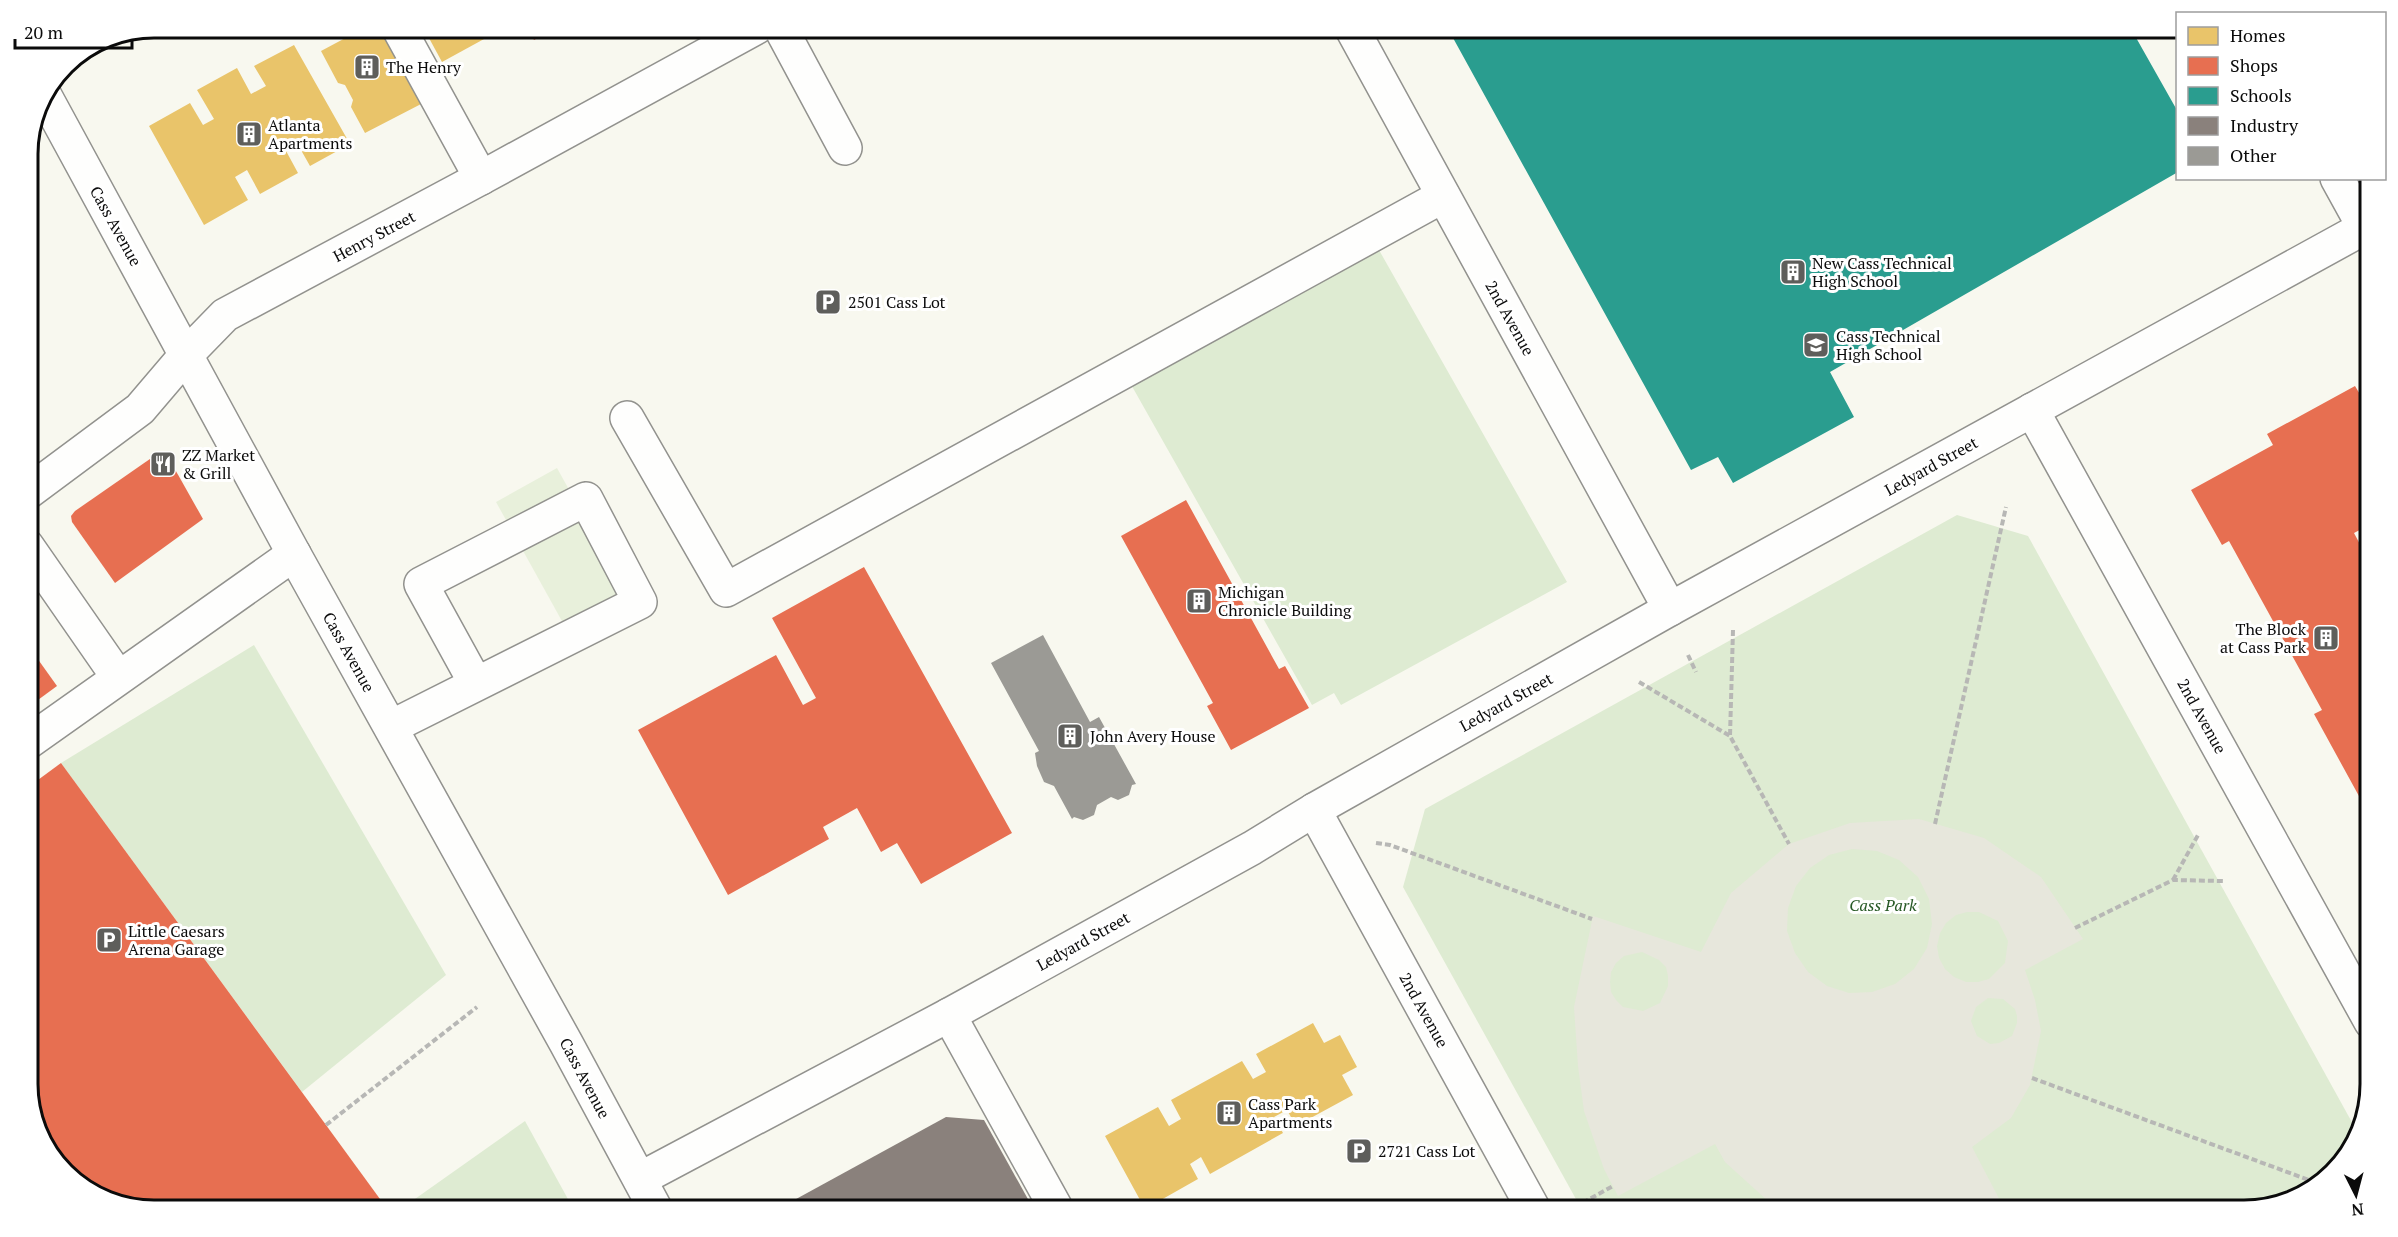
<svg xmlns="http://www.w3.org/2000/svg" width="2398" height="1237" viewBox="0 0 2398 1237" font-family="'PT Serif',serif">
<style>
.green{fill:#deebd2}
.pitch{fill:#e8f0db}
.plaza{fill:#e7e7dc;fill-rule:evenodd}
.homes{fill:#e9c46a}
.shops{fill:#e76f51}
.schools{fill:#2a9d8f}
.industry{fill:#8a817c}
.building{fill:#9b9a95}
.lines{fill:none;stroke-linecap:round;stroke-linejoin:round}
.minor-casing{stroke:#92928e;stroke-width:36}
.path{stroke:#b7b7b5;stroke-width:4;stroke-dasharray:6 3;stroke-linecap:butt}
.minor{stroke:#fefefd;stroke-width:33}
.labels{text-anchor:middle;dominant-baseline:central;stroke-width:6;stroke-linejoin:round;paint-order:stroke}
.poi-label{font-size:16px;fill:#0b0b0b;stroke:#fff;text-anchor:start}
.street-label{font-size:16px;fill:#0b0b0b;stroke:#fff}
.park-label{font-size:16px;font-style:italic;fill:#275925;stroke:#fff}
.rim{fill:none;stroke:#0b0b0b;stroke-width:3}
</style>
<rect width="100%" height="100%" fill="#f8f8ef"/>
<!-- green -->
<g class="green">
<polygon points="1379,250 1567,582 1341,705 1334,693 1312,705 1129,381"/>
<polygon points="1957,515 2028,536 2359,1135 2358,1140 2308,1193 2245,1210 1582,1210 1403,887 1425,809"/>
<polygon points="254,645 446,975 302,1092 61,763"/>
<polygon points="525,1121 574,1210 408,1210 405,1206"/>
</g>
<!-- pitch -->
<polygon class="pitch" points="557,468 639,616 578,650 496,502"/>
<!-- plaza -->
<path class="plaza" d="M1919 819 1984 838 2041 877 2083 939 2025 970 2035 1000 2041 1031 2030 1085 2011 1118 1972 1147 2005 1210H1778L1725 1162 1715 1144 1618 1196 1604 1169 1584 1111 1578 1066 1574 1007 1593 916 1701 952 1731 893 1789 844 1850 823ZM1852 849 1877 851 1899 860 1918 877 1929 899 1932 924 1927 948 1914 969 1895 984 1872 992 1849 993 1827 986 1808 972 1795 953 1787 931 1788 908 1796 886 1810 868 1829 855ZM1967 912H1979L1998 921 2008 941 2005 963 1989 979 1978 982H1966L1954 977 1945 969 1939 958 1937 946 1940 933 1946 923 1956 915ZM1642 952 1659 960 1666 967 1668 976V986L1660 1003 1643 1011 1623 1007 1616 1000 1611 992 1610 982 1611 972 1616 963 1624 956ZM1988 998 2003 999 2015 1009 2017 1016V1023L2012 1036 1999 1043 1990 1044 1977 1036 1971 1021 1976 1007Z"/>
<!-- homes -->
<g class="homes">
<polygon points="366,27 383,27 423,103 365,133 351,107 353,100 345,85 338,83 321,51"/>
<polygon points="423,27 506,27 442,62"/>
<polygon points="147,28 123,42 119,34 145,29"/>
<polygon points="294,45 350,144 310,166 297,143 285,149 298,173 260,194 247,170 235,177 248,200 204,225 149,126 190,103 203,125 214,119 197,90 237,68 251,94 266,86 254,66"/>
<polygon points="1313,1023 1324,1043 1340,1035 1357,1067 1342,1075 1353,1095 1296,1126 1287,1110 1274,1117 1283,1133 1210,1174 1201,1157 1190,1164 1198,1179 1145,1209 1105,1136 1158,1107 1169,1126 1181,1119 1171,1100 1242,1061 1253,1079 1266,1072 1256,1054"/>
</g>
<!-- shops -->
<g class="shops">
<polygon points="527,27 558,27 534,40"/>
<polygon points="2355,386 2364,401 2371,397 2371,524 2354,533 2371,565 2371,818 2314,714 2322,710 2229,541 2222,545 2191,490 2273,445 2267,434"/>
<polygon points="160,452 168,457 203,519 115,583 72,522 71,516 75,511"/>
<polygon points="1186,500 1279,669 1285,666 1309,708 1231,750 1207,706 1213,703 1121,536"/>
<polygon points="864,567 1012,833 921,884 897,843 881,852 857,808 823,827 829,839 728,895 638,730 776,655 803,705 816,698 772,618"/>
<polygon points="27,644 57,686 27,708"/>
<polygon points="61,763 326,1125 388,1210 154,1210 97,1197 49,1154 27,1092 27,788"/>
</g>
<!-- schools -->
<polygon class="schools" points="1447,27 2130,27 2178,112 2178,172 1830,372 1854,417 1733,483 1718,457 1691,470"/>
<!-- industry -->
<polygon class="industry" points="946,1117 984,1120 1034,1210 776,1210"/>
<!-- building -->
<polygon class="building" points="1043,635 1090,722 1099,717 1136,784 1132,785 1129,795 1118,800 1111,797 1097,805 1094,815 1083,820 1074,817 1072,819 1054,786 1044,782 1037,766 1035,753 1039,751 991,663"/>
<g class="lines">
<defs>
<g id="minor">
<polyline points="398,27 481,178"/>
<polyline points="780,27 845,148"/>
<polyline points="1351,27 1670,609"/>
<polyline points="44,94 294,554 566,1043 656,1210"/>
<polyline points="2337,178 2364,227"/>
<polyline points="2032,410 2371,1022"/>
<polyline points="627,418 726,590 1443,196"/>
<polyline points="27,493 140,409 186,355 225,315 481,178 757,27"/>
<polyline points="27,546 118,677"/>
<polyline points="391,727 640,602 586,499 421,584 476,684"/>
<polyline points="27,743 294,554"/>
<polyline points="1314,810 1534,1210"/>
<polyline points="949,1015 1057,1210"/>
<polyline points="640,1179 949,1015 1252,848 1314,810 1670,609 2371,224"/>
</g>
</defs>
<!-- minor casing -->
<use href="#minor" class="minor-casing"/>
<!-- path -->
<g class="path">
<polyline points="1733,630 1730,736 1789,844"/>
<polyline points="1688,655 1696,672"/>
<polyline points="1639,682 1730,736"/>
<polyline points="1935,824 2006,507"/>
<polyline points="1376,843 1390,845 1592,919"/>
<polyline points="2173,880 2198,835"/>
<polyline points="2075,928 2173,880 2223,881"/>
<polyline points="2032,1078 2317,1183"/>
<polyline points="326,1125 477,1007"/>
<polyline points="1575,1207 1613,1186"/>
</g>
<!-- minor -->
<use href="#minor" class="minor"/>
</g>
<!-- icons -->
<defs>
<symbol id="building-square" viewBox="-11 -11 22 22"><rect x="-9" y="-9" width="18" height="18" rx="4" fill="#5e5e5b" stroke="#fff"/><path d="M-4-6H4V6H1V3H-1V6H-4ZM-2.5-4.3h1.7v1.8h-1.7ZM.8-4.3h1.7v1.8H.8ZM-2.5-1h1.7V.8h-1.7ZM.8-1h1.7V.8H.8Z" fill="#fff"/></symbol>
<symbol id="parking-square" viewBox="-11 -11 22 22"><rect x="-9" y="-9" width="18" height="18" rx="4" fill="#5e5e5b" stroke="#fff"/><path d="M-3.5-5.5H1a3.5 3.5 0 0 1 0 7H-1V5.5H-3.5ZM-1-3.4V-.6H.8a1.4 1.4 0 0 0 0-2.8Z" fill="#fff"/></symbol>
<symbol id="school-square" viewBox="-11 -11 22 22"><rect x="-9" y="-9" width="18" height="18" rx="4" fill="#5e5e5b" stroke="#fff"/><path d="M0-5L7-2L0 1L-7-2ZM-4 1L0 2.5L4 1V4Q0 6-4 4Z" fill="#fff"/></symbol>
<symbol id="restaurant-square" viewBox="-11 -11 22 22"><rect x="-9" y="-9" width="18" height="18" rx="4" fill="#5e5e5b" stroke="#fff"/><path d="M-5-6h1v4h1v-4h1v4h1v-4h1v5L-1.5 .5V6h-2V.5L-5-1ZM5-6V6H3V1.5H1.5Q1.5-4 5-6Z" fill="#fff"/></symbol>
</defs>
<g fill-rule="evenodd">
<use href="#building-square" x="352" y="52" width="30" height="30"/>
<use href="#building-square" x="234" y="119" width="30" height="30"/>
<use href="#building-square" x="1778" y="257" width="30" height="30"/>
<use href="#parking-square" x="813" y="287" width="30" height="30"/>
<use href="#school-square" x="1801" y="330" width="30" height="30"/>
<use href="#restaurant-square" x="148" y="449" width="30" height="30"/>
<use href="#building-square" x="1184" y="586" width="30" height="30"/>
<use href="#building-square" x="2311" y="623" width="30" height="30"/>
<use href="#building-square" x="1055" y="721" width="30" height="30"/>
<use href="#parking-square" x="94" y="925" width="30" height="30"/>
<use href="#building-square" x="1214" y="1098" width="30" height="30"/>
<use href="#parking-square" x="1344" y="1136" width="30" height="30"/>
</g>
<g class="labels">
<!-- poi labels -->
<g class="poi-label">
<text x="386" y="67">The Henry</text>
<text x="268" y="125">Atlanta<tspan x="268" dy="18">Apartments</tspan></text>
<text x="1812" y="263">New Cass Technical<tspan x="1812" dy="18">High School</tspan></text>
<text x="848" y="302">2501 Cass Lot</text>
<text x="1836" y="336">Cass Technical<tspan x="1836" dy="18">High School</tspan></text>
<text x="182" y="455">ZZ Market<tspan x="182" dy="18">&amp; Grill</tspan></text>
<text x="1218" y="592">Michigan<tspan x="1218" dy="18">Chronicle Building</tspan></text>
<text x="2306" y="629" text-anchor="end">The Block<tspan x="2306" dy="18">at Cass Park</tspan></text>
<text x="1090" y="736">John Avery House</text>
<text x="128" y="931">Little Caesars<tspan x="128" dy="18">Arena Garage</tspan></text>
<text x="1248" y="1104">Cass Park<tspan x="1248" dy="18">Apartments</tspan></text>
<text x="1378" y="1151">2721 Cass Lot</text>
</g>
<!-- street labels -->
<g class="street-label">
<text transform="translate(116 226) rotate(61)">Cass Avenue</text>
<text transform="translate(374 236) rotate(-28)">Henry Street</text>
<text transform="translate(1510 318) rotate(61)">2nd Avenue</text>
<text transform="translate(1931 466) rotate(-29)">Ledyard Street</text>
<text transform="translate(349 652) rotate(61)">Cass Avenue</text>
<text transform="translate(1506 702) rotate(-29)">Ledyard Street</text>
<text transform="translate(2202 716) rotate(61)">2nd Avenue</text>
<text transform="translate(1083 941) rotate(-29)">Ledyard Street</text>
<text transform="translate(1424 1010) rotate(61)">2nd Avenue</text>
<text transform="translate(585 1078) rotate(62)">Cass Avenue</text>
</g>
<!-- park labels -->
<g class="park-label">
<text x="1883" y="905">Cass Park</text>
</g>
</g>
<!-- crop -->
<path d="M0 0H2398V1237H0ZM154 38H2244A116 116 0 0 1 2360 154V1084A116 116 0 0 1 2244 1200H154A116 116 0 0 1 38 1084V154A116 116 0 0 1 154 38Z" fill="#fff" fill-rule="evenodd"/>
<path class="rim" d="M154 38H2244A116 116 0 0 1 2360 154V1084A116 116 0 0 1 2244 1200H154A116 116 0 0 1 38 1084V154A116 116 0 0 1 154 38Z"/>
<!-- legend -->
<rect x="2176" y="12" width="210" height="168" fill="#ffffff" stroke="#9d9d9d" stroke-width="1.5"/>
<rect x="2188" y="27" width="30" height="18" fill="#e9c46a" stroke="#9d9d9d" stroke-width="1.5"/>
<text x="2230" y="42" font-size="18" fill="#0b0b0b">Homes</text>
<rect x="2188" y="57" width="30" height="18" fill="#e76f51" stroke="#9d9d9d" stroke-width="1.5"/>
<text x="2230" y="72" font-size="18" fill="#0b0b0b">Shops</text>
<rect x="2188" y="87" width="30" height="18" fill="#2a9d8f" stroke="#9d9d9d" stroke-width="1.5"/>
<text x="2230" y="102" font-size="18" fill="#0b0b0b">Schools</text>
<rect x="2188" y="117" width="30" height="18" fill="#8a817c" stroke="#9d9d9d" stroke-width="1.5"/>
<text x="2230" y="132" font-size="18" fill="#0b0b0b">Industry</text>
<rect x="2188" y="147" width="30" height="18" fill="#9b9a95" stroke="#9d9d9d" stroke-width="1.5"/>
<text x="2230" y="162" font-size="18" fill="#0b0b0b">Other</text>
<!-- north arrow -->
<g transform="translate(2356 1195) rotate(174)" stroke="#ffffff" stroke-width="4.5" paint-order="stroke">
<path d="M0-4.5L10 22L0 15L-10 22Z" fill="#0b0b0b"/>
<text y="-9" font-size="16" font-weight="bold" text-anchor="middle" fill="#0b0b0b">N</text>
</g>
<!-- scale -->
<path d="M15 39v9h117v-9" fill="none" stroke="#0b0b0b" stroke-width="3"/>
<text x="24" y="39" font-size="18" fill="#0b0b0b" stroke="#ffffff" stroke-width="4.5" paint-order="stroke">20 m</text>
</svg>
